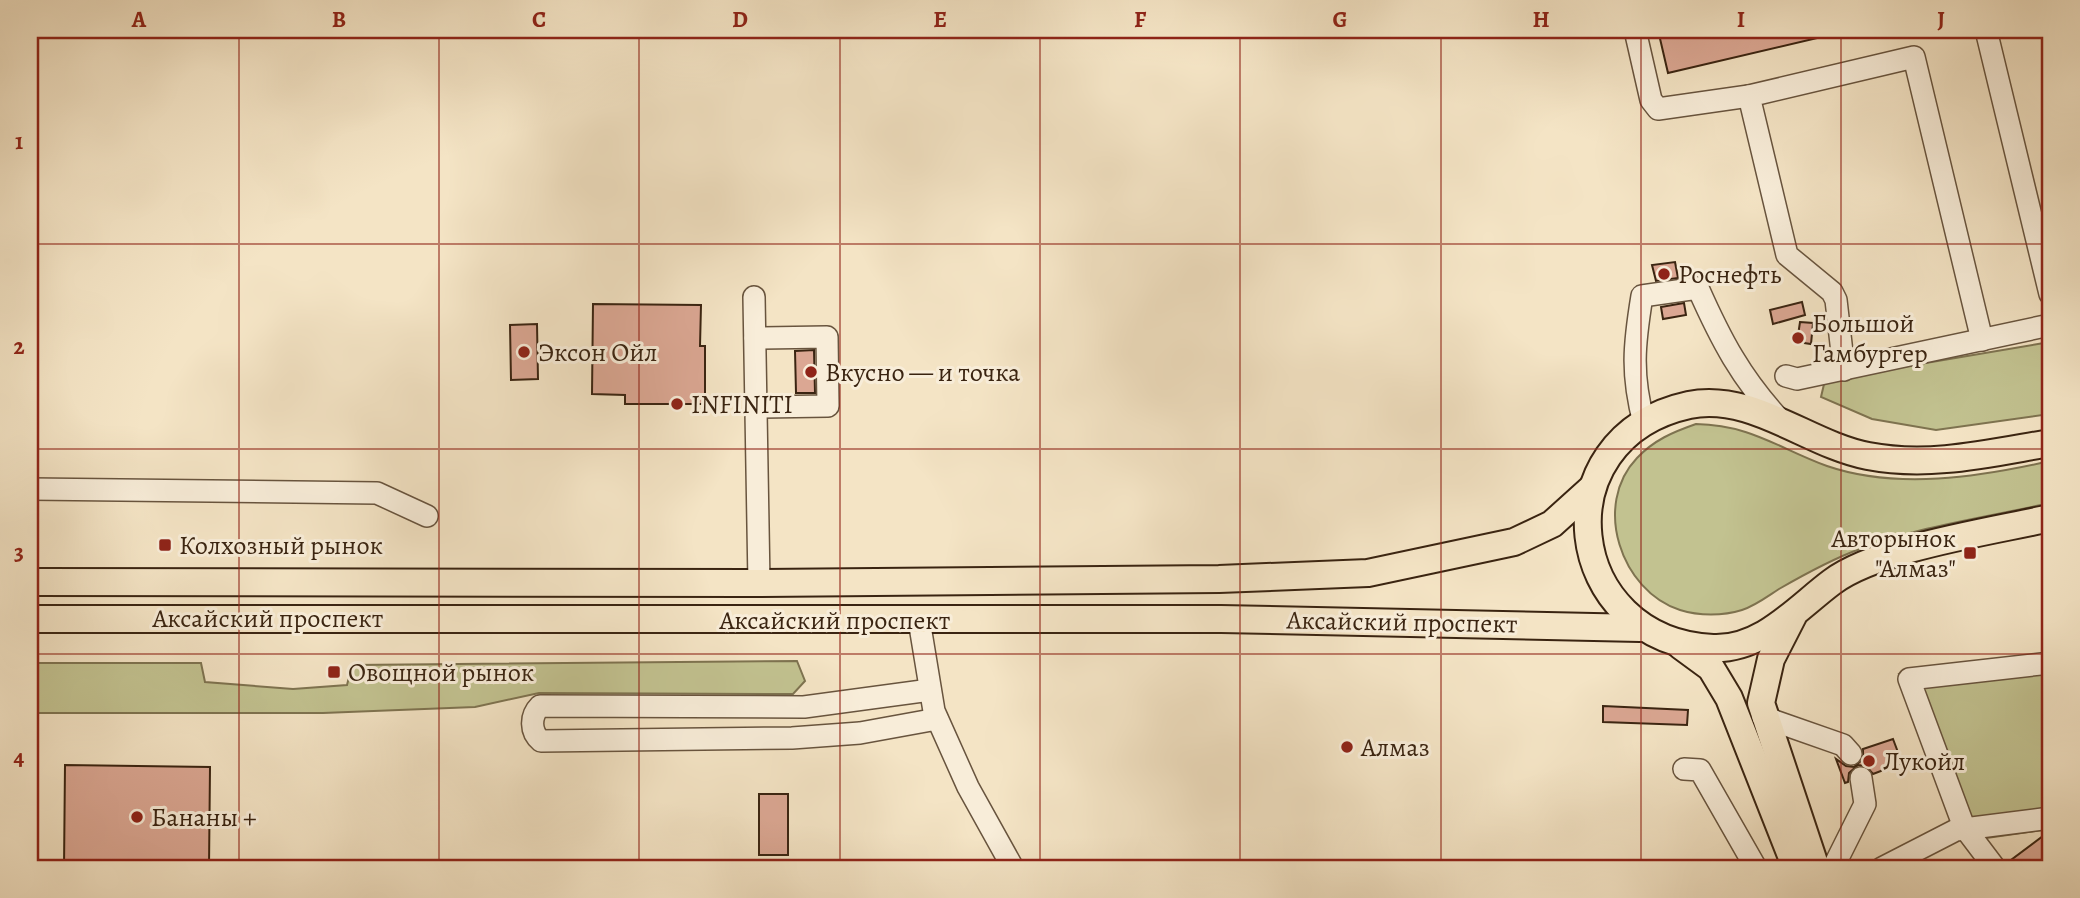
<svg xmlns="http://www.w3.org/2000/svg" width="2080" height="898" viewBox="0 0 2080 898" font-family="Alegreya,serif">
<style>
.green{fill:#c2c290;stroke:#7e7350;stroke-width:2}
.building{fill:#dba793;stroke:#3a2411;stroke-width:2}
.lines{fill:none;stroke-linecap:round;stroke-linejoin:round}
.minor-casing{stroke:#68543e;stroke-width:24}
.major-casing{stroke:#3a2411;stroke-width:30}
.minor{stroke:#f8edd9;stroke-width:21}
.major{stroke:#f4e4c5;stroke-width:26}
.grid{fill:none;stroke:#8f2418;stroke-width:2;stroke-opacity:0.55}
.poi-dot{fill:#8f2418;stroke:#f8edd9;stroke-width:2.5}
.labels{text-anchor:middle;dominant-baseline:central;stroke-width:6;stroke-linejoin:round;paint-order:stroke}
.poi-label{font-size:26px;fill:#3a2411;stroke:#f8edd9;text-anchor:start}
.street-label{font-size:26px;fill:#3a2411;stroke:#f8edd9}
.neatline{fill:none;stroke:#8f2418;stroke-width:2.5}
.grid-label{font-size:23px;text-anchor:middle;font-weight:bold;fill:#8f2418}
</style>
<rect width="100%" height="100%" fill="#f4e4c5"/>
<filter id="stains"><feTurbulence type="fractalNoise" baseFrequency=".00286" numOctaves="4"/><feColorMatrix values="0 0 0 0 .2 0 0 0 0 .09 0 0 0 0 .02 0 0 0 .5 -.17"/></filter>
<radialGradient id="worn" r=".72"><stop offset=".6" stop-color="#630" stop-opacity="0"/><stop offset="1" stop-color="#630" stop-opacity=".3"/></radialGradient>
<!-- green -->
<g class="green">
<polygon points="2050,342 2050,414 1936,430 1872,419 1821,397 1825,380"/>
<path d="M1696 424C1751 425 1778 448 1827 466 1897 490 1979 477 2050 461V503C1988 517 1920 526 1860 549 1832 559 1805 574 1779 589 1768 596 1755 606 1742 610 1723 616 1699 616 1680 610 1621 591 1592 505 1637 458 1654 440 1673 432 1696 424Z"/>
<polygon points="2050,658 2050,829 1966,841 1899,674"/>
<polygon points="797,661 805,681 793,694 539,693 475,707 323,713 30,713 30,663 201,663 205,682 293,689 347,685 352,665"/>
</g>
<!-- building -->
<g class="building">
<polygon points="1658,30 1829,30 1830,35 1668,73"/>
<polygon points="1675,262 1678,278 1656,281 1652,265"/>
<polygon points="1802,302 1805,315 1773,324 1770,310"/>
<polygon points="1684,303 1686,315 1663,319 1661,307"/>
<polygon points="593,304 701,305 700,346 705,346 705,404 625,404 625,395 592,394"/>
<polygon points="1800,322 1813,323 1811,344 1797,342"/>
<polygon points="537,324 538,379 511,380 510,325"/>
<polygon points="814,350 815,393 796,393 795,351"/>
<polygon points="1603,706 1688,710 1687,725 1603,722"/>
<polygon points="1893,739 1902,763 1873,774 1866,766 1858,765 1849,773 1848,782 1845,783 1836,759 1846,766 1854,767 1863,759 1863,749"/>
<polygon points="65,765 210,767 209,868 64,868"/>
<rect x="759" y="794" width="29" height="61"/>
<polygon points="2043,836 2050,846 2050,868 2008,868 2007,863"/>
</g>
<g class="lines">
<defs>
<g id="minor">
<polyline points="1635,30 1651,100 1658,109 1749,96"/>
<polyline points="1986,30 2050,294"/>
<polyline points="754,297 759,583"/>
<polyline points="755,338 827,337 828,406 758,407"/>
<polyline points="1844,370 1836,300 1832,292 1787,255 1749,96 1914,57 1982,340"/>
<polyline points="1786,376 1797,379 2050,325"/>
<path d="M1644 423C1631 374 1634 345 1642 296L1698 288C1721 340 1741 378 1780 420"/>
<polyline points="30,489 377,493 427,516"/>
<polyline points="919,620 934,711 968,787 1013,868"/>
<path d="M930 690 804 707 540 706C530 716 530 732 541 741L792 738 860 733 937 719"/>
<polyline points="1763,717 1843,745 1851,754"/>
<polyline points="1684,769 1700,770 1756,868"/>
<polyline points="1833,868 1865,804 1861,778"/>
<polyline points="1882,868 1956,830 2050,818"/>
<polyline points="1995,868 1964,827 1909,679 2050,663"/>
</g>
<g id="major">
<path d="M2050 443C1990 453 1930 468 1868 456 1809 445 1752 392 1689 405 1539 438 1563 641 1713 648 1762 650 1797 608 1832 582 1877 548 1993 531 2050 518"/>
<polyline points="30,582 759,583 1219,579 1368,573 1514,542 1552,524 1592,488"/>
<polyline points="1793,616 1771,659 1761,703 1816,868"/>
<polyline points="30,619 1221,619 1640,628"/>
<polyline points="1681,646 1711,668 1729,698 1796,868"/>
</g>
</defs>
<!-- minor casing -->
<use href="#minor" class="minor-casing"/>
<!-- major casing -->
<use href="#major" class="major-casing"/>
<!-- minor -->
<use href="#minor" class="minor"/>
<!-- major -->
<use href="#major" class="major"/>
</g>
<!-- grid -->
<path class="grid" d="M239 30V868M439 30V868M639 30V868M840 30V868M1040 30V868M1240 30V868M1441 30V868M1641 30V868M1841 30V868M30 244H2050M30 449H2050M30 654H2050"/>
<!-- markers -->
<g class="poi-dot">
<circle cx="1664" cy="274" r="7"/>
<circle cx="1798" cy="338" r="7"/>
<circle cx="524" cy="352" r="7"/>
<circle cx="811" cy="372" r="7"/>
<circle cx="677" cy="404" r="7"/>
<rect x="158" y="538" width="14" height="14" rx="3.5"/>
<rect x="1963" y="546" width="14" height="14" rx="3.5"/>
<rect x="327" y="665" width="14" height="14" rx="3.5"/>
<circle cx="1347" cy="747" r="7"/>
<circle cx="1869" cy="761" r="7"/>
<circle cx="137" cy="817" r="7"/>
</g>
<g class="labels">
<!-- poi labels -->
<g class="poi-label">
<text x="1678" y="274">Роснефть</text>
<text x="1812" y="323">Большой<tspan x="1812" dy="30">Гамбургер</tspan></text>
<text x="538" y="352">Эксон Ойл</text>
<text x="825" y="372">Вкусно — и точка</text>
<text x="691" y="404">INFINITI</text>
<text x="1956" y="538" text-anchor="end">Авторынок<tspan x="1956" dy="30">"Алмаз"</tspan></text>
<text x="179" y="545">Колхозный рынок</text>
<text x="348" y="672">Овощной рынок</text>
<text x="1361" y="747">Алмаз</text>
<text x="1883" y="761">Лукойл</text>
<text x="151" y="817">Бананы +</text>
</g>
<!-- street labels -->
<g class="street-label">
<text x="268" y="618">Аксайский проспект</text>
<text x="835" y="620">Аксайский проспект</text>
<text transform="translate(1402 622) rotate(1)">Аксайский проспект</text>
</g>
</g>
<!-- margin -->
<rect width="2080" height="898" fill="none" stroke="#f4e4c5" stroke-width="77"/>
<rect x="38" y="38" width="2004" height="822" class="neatline"/>
<g class="grid-label">
<text x="139" y="27">A</text>
<text x="339" y="27">B</text>
<text x="539" y="27">C</text>
<text x="740" y="27">D</text>
<text x="940" y="27">E</text>
<text x="1140" y="27">F</text>
<text x="1340" y="27">G</text>
<text x="1541" y="27">H</text>
<text x="1741" y="27">I</text>
<text x="1941" y="27">J</text>
<text x="19" y="149">1</text>
<text x="19" y="354">2</text>
<text x="19" y="560">3</text>
<text x="19" y="765">4</text>
</g>
<rect width="100%" height="100%" filter="url(#stains)"/>
<rect width="100%" height="100%" fill="url(#worn)"/>
</svg>
